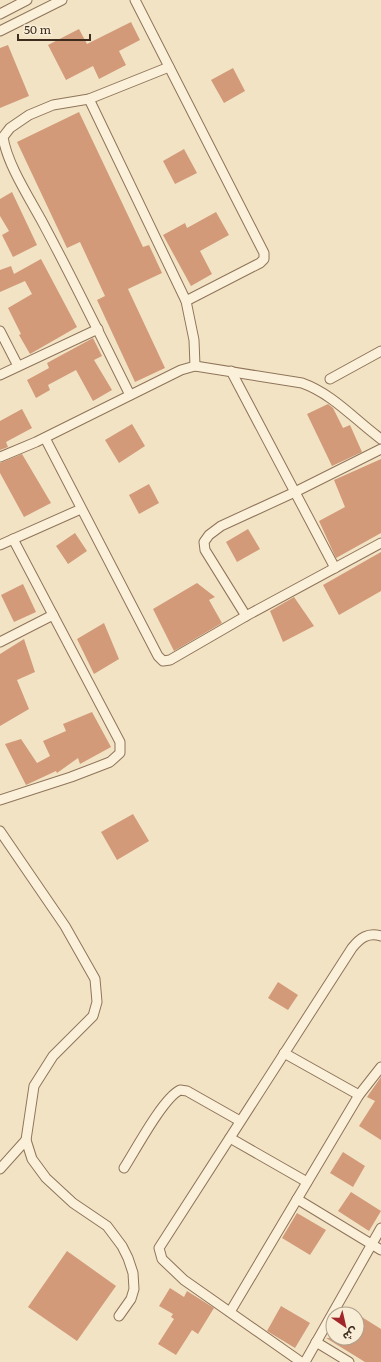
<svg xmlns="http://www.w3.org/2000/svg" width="381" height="1362" viewBox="0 0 381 1362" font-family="Literata,'Noto Sans Arabic',serif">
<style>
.building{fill:#d29a79}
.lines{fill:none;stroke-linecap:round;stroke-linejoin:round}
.minor-casing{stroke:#8f7459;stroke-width:11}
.minor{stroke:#fbf0da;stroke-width:9}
</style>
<rect width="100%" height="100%" fill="#f2e3c5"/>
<!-- building -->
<g class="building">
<polygon points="131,22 140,40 119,51 126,65 99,79 93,66 66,80 48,45 79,29 87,44"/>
<polygon points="8,45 29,96 0,108 0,48"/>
<polygon points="233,68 245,91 224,103 211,80"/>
<polygon points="79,112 143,247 149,245 162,273 128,289 165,368 135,382 97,300 105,296 80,242 67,248 17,142"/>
<polygon points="184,149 197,173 175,184 163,161"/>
<polygon points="12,192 37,245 13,257 2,235 9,231 0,216 0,199"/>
<polygon points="216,212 229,235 200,251 212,274 191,286 163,235 185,223 187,228"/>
<polygon points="41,259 77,327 30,354 19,335 21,334 8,308 32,294 25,281 0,292 0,270 11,266 14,274"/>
<polygon points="93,338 102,356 94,360 112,390 93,401 76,370 48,385 50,390 36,398 27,380 49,368 47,363"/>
<polygon points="328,404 333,408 343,428 350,425 362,452 332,466 307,414"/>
<polygon points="22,409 32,428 6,442 8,447 0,450 0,421"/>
<polygon points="132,424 145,446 119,463 105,440"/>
<polygon points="22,454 51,503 24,517 0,473 0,463"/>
<polygon points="381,459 381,533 336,558 319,521 345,507 334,480"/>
<polygon points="149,484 159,503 139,514 129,495"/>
<polygon points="248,529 260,549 237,562 226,542"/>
<polygon points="75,533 87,551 68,564 56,546"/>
<polygon points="381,552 381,591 339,615 323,585"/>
<polygon points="197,583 215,597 209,600 222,623 174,651 153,609"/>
<polygon points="23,584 36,612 14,622 1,595"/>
<polygon points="294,597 314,626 283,642 270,611"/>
<polygon points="104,623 119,659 94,674 77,639"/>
<polygon points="24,639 35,672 17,680 29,709 0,726 0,654"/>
<polygon points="92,712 111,747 80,764 78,758 57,773 56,771 26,785 5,744 21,739 37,763 50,756 43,741 66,731 63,724"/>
<polygon points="133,814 149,841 117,860 101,832"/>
<polygon points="278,982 298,995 288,1010 268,998"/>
<polygon points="381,1077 381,1140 359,1126 375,1101 367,1097"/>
<polygon points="343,1152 365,1166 353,1187 330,1173"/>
<polygon points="351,1192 381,1211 369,1231 338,1211"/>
<polygon points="297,1213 326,1230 310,1255 282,1238"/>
<polygon points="67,1251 116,1286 77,1341 28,1307"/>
<polygon points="170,1288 184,1297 187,1291 214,1308 198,1334 192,1330 176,1355 158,1344 174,1319 171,1317 173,1314 159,1306"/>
<polygon points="281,1306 310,1323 295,1348 267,1331"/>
<polygon points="357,1314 381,1329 381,1362 365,1362 326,1338 357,1338"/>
</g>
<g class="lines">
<defs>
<g id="minor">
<polyline points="135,0 264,253 264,259 260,263 186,301"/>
<polyline points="0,14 27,0"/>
<polyline points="0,31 62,0"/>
<polyline points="89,99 186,301 194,340 195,366"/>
<polyline points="0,331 18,366"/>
<polyline points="231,371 335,568"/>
<polyline points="0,375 98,329"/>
<polyline points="330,379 381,351"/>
<path d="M130 395C102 339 75 283 45 227 32 202 7 165 3 137L10 128 29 115 53 105 89 99 169 67"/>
<polyline points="45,438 158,656 163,661 170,660 246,616 381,543"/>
<path d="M0 457 36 442 181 370 195 366 302 383C333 394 355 420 381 439"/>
<polyline points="0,545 81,509"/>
<polyline points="246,616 205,550 204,542 209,535 221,526 295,492 381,449"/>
<polyline points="0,642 53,615"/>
<polyline points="0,800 71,777 110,762 120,753 120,742 13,539"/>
<polyline points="0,831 65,926 95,979 97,1002 93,1016 53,1056 34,1086 26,1140 32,1159 46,1178 73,1203 107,1226 122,1246 128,1258 133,1273 134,1289 131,1299 119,1316"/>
<polyline points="284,1053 359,1095"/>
<polyline points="230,1138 307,1182"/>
<path d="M124 1168C135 1151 163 1098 180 1090L187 1091 240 1121"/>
<polyline points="0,1169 26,1140"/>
<polyline points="297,1199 381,1250"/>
<polyline points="230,1312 359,1095 381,1067"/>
<polyline points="316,1342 349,1362"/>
<path d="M301 1362 184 1280 162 1259 159 1248 352 948C360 938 368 932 381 936"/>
<polyline points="305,1362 381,1228"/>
</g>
</defs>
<!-- minor casing -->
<use href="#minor" class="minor-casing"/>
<!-- minor -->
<use href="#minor" class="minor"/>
</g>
<!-- north arrow -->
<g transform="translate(345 1326) rotate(146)"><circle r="19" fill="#f8edd6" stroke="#aea08c"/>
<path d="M0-3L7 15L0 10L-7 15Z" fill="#a2252a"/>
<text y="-6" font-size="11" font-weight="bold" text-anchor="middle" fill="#3e2c1e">ش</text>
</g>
<!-- scale -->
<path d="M18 34v6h72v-6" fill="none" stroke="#3e2c1e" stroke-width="2"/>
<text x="24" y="34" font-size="12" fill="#3e2c1e" stroke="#f8edd6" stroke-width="3" paint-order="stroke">50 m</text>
</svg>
